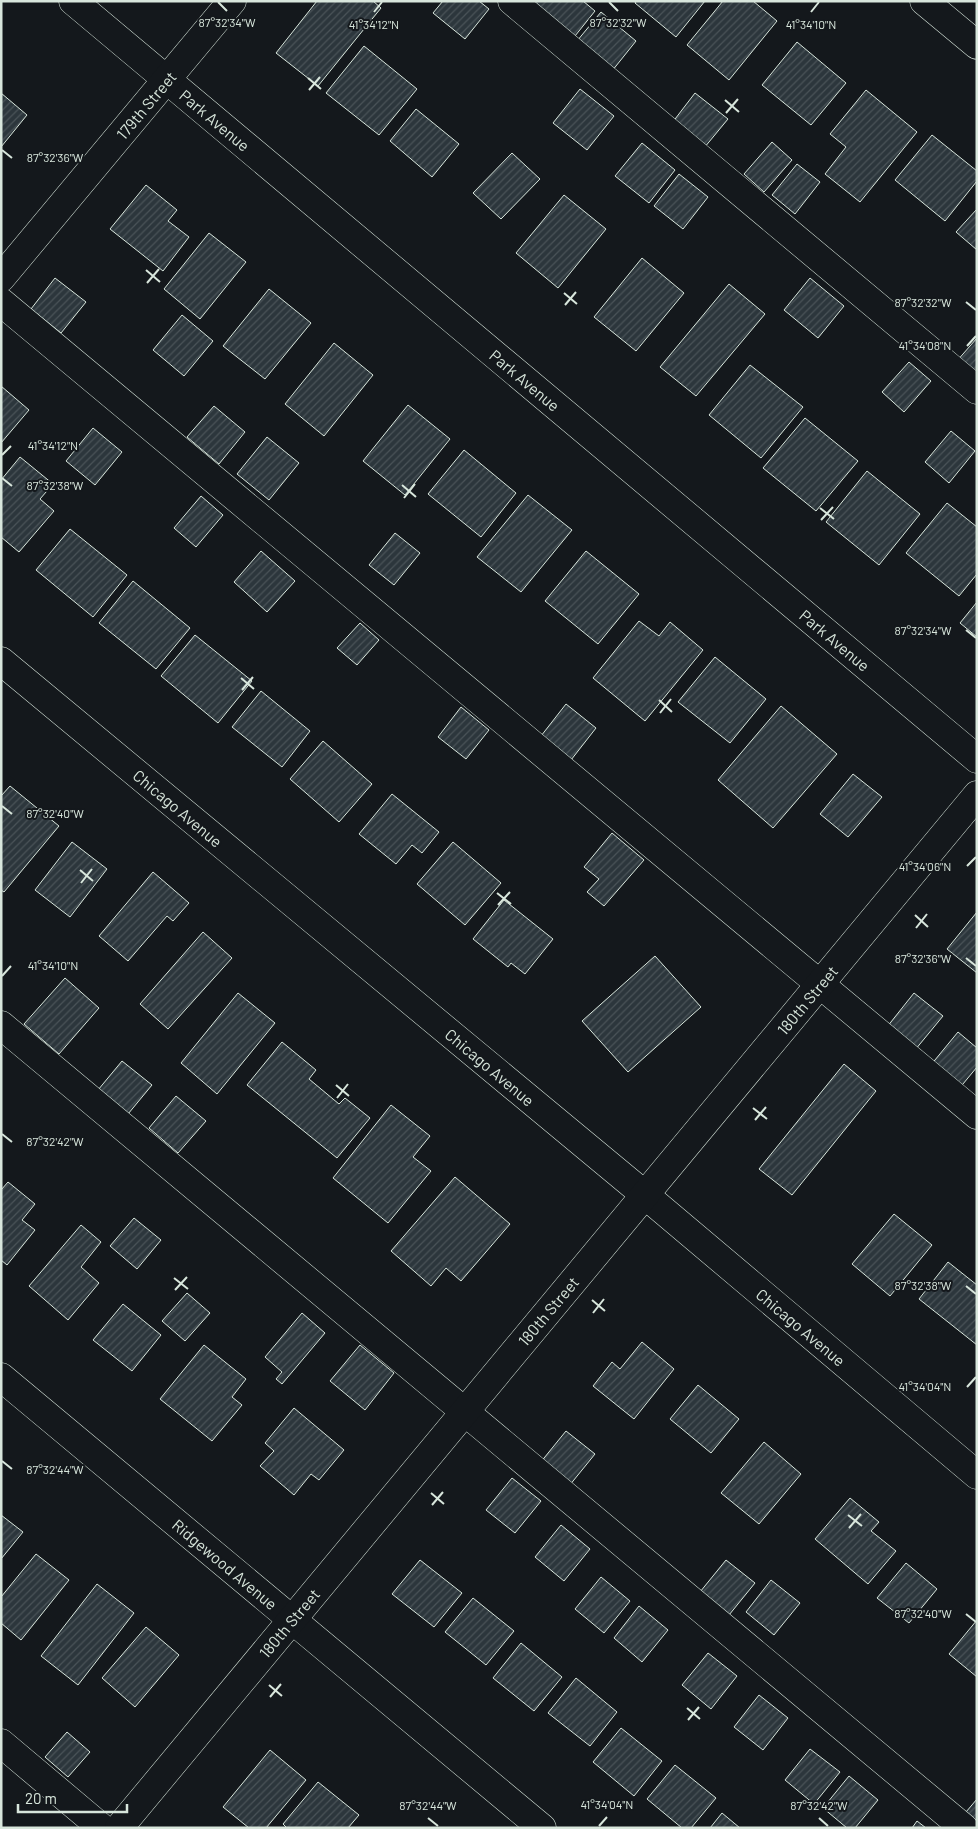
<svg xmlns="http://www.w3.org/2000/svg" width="978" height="1829" viewBox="0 0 978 1829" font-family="Barlow,sans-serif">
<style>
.building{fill:url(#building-hatch);stroke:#d8e6dc}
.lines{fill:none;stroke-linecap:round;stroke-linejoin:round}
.minor-casing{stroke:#d8e6dc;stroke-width:29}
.minor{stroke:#14181c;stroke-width:28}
.ticks{fill:none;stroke:#d8e6dc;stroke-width:2}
.labels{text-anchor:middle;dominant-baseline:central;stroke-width:4;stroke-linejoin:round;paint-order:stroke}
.street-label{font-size:16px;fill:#d8e6dc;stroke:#14181c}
.ticks-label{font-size:12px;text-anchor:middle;fill:#d8e6dc;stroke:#14181c;stroke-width:4;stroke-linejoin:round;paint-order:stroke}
</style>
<defs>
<pattern id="building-hatch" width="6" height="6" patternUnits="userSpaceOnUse" patternTransform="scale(1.25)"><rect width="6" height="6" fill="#2c363c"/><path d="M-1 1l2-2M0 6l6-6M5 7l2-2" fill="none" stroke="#4a5358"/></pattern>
</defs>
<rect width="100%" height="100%" fill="#14181c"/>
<!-- building -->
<g class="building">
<polygon points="317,1 373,1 381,8 318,86 276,53"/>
<polygon points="443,1 479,1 489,9 465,39 433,13"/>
<polygon points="522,1 583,1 595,11 571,41"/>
<polygon points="636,1 705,1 676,37 635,3"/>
<polygon points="723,1 753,1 777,21 729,80 687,45"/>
<polygon points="601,12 636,41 608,76 572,47"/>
<polygon points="797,42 846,83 811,125 762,85"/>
<polygon points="364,46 417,89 379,135 326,93"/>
<polygon points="580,89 614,116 587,150 553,123"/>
<polygon points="866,90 917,132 860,202 825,174 846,147 830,134"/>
<polygon points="1,93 27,115 1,147"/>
<polygon points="695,93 728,119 704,148 672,123"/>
<polygon points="416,109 459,144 432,177 390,141"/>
<polygon points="932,135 977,171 977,181 945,221 895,180"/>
<polygon points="772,142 792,160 764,192 744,174"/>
<polygon points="642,143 675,170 649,203 615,176"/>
<polygon points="512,153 540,179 501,219 473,193"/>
<polygon points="797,164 820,182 795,214 772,195"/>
<polygon points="679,174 708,197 683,229 654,206"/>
<polygon points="146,185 177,210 168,221 189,237 163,271 110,229"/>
<polygon points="564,195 606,229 558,288 516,253"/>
<polygon points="977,209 977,250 956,232"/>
<polygon points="209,233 246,262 200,319 164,289"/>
<polygon points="642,258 684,293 636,351 594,317"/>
<polygon points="55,278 86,302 61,333 31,309"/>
<polygon points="810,278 844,306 818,338 784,310"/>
<polygon points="729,284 765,314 696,396 660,367"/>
<polygon points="269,289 311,323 265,379 223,346"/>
<polygon points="182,315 213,341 184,376 153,350"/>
<polygon points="977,338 977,380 956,362"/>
<polygon points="334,343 373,375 324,436 285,404"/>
<polygon points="909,362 931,381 904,412 882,392"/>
<polygon points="750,365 803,407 761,458 709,415"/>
<polygon points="1,386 29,410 1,443"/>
<polygon points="408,405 450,439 405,495 363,461"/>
<polygon points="214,406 245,432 219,464 187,437"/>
<polygon points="805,418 858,461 816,511 763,468"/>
<polygon points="93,428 122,452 95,485 66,461"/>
<polygon points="951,431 975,451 949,483 925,462"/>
<polygon points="267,437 299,463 269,500 237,474"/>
<polygon points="464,450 516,493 481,537 428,494"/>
<polygon points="20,457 53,484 40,499 54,511 19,552 1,537 1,480"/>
<polygon points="867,471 920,514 879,565 826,522"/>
<polygon points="528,495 572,530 521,592 477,557"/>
<polygon points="201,496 223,515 196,547 174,528"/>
<polygon points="947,503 977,527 977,574 959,596 906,553"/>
<polygon points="70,529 127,575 93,617 36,570"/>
<polygon points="395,533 420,553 394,585 369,565"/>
<polygon points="261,551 295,581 267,612 234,582"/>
<polygon points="586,551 639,594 598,644 545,601"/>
<polygon points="133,581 190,628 156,669 99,623"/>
<polygon points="977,602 977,637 960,623"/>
<polygon points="639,621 659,636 670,622 703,650 645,721 593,678"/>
<polygon points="360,623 379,640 357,665 337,648"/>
<polygon points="195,635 252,681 218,723 161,676"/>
<polygon points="715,657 766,699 730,743 678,702"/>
<polygon points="261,691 310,731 282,767 232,727"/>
<polygon points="566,704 596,728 571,760 541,736"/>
<polygon points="781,706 837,754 773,828 718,780"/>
<polygon points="461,707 489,730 466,759 438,737"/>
<polygon points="323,741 372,784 339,822 290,779"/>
<polygon points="853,774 882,797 848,837 820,814"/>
<polygon points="10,786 59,826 4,892 1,890 1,796"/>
<polygon points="392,794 439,832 422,853 412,845 396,864 359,834"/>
<polygon points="612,833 644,860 604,906 587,892 599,879 584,867"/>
<polygon points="72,842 107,869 70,917 35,890"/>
<polygon points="453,842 501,883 465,925 417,884"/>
<polygon points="153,872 189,903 173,921 167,916 128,961 99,936"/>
<polygon points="504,900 553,939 525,974 511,963 508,967 473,939"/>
<polygon points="977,912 977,973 947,949"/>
<polygon points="203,932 232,958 168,1029 140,1004"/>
<polygon points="655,956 701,1007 628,1072 582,1021"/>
<polygon points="65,978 99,1008 59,1054 24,1024"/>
<polygon points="238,993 275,1023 217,1094 181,1063"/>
<polygon points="914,993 943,1016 915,1050 887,1027"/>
<polygon points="958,1032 977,1048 977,1067 958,1090 930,1066"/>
<polygon points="282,1042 316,1070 309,1079 339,1104 345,1098 370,1118 337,1158 247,1085"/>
<polygon points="122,1061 152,1085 128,1114 98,1090"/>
<polygon points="844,1064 876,1091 792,1195 759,1169"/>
<polygon points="176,1096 206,1121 178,1153 149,1128"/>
<polygon points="391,1105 430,1136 413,1157 431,1171 388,1223 333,1178"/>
<polygon points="455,1177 510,1224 461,1281 446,1268 431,1286 391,1251"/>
<polygon points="8,1182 35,1204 22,1220 35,1230 7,1265 1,1260 1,1190"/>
<polygon points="894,1214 932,1245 890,1296 852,1264"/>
<polygon points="134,1218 161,1240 137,1269 110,1246"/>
<polygon points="81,1225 101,1242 81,1267 99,1283 68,1320 29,1286"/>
<polygon points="948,1262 977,1285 977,1345 919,1299"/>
<polygon points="187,1293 210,1313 185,1341 162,1321"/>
<polygon points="123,1304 161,1335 132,1371 93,1340"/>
<polygon points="302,1313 325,1333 282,1384 276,1379 282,1372 265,1357"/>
<polygon points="642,1342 674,1369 634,1419 593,1386 612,1362 620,1369"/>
<polygon points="204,1345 246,1379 232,1397 242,1405 212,1441 160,1399"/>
<polygon points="360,1345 394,1373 365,1410 330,1381"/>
<polygon points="698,1385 739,1419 711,1453 670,1419"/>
<polygon points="294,1408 344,1450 319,1480 311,1474 294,1495 260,1466 274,1451 265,1443"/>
<polygon points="566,1431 595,1454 569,1486 540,1463"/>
<polygon points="764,1442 801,1474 759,1524 721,1493"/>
<polygon points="512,1478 541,1501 515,1533 486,1510"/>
<polygon points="850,1498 879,1522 871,1531 896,1551 868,1584 815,1539"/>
<polygon points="1,1515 23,1532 1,1559"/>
<polygon points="561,1525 590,1549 564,1581 535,1557"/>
<polygon points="36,1554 69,1580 21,1640 1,1623 1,1597"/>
<polygon points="420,1560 462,1593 434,1627 392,1594"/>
<polygon points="726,1560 755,1583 729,1615 700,1592"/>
<polygon points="906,1563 937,1589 909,1623 877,1598"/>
<polygon points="601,1577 630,1601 604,1633 575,1609"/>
<polygon points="771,1580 800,1603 774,1635 746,1612"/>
<polygon points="97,1584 134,1613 78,1685 41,1656"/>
<polygon points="473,1598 514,1631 486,1665 445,1632"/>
<polygon points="639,1606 668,1630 642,1662 614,1638"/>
<polygon points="977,1620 977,1677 949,1654"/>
<polygon points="146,1627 179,1655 135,1707 102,1678"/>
<polygon points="521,1643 562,1677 534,1711 493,1678"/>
<polygon points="708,1653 737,1676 711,1709 682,1685"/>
<polygon points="576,1678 617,1712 590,1746 548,1713"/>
<polygon points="759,1695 788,1718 763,1750 734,1727"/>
<polygon points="621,1728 662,1761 634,1796 593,1762"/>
<polygon points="67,1732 90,1752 68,1777 45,1757"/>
<polygon points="810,1749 840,1772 814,1804 785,1780"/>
<polygon points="270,1750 306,1780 266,1828 249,1828 223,1807"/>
<polygon points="675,1765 716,1798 691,1828 682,1828 647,1799"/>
<polygon points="849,1776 878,1800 855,1828 847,1828 823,1808"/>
<polygon points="318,1782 359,1815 348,1828 287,1828 283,1824"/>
<polygon points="977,1799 977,1821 966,1812"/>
<polygon points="722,1813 740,1828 710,1828"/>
<polygon points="917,1821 926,1828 912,1828"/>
</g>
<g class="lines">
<defs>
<g id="minor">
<polyline points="73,1 977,759"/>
<polyline points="512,1 977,390"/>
<polyline points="924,1 977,45"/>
<polyline points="1,278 232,1"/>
<polyline points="1,302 977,1115"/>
<polyline points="1,661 645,1195 977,1475"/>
<polyline points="1,1025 964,1828"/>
<polyline points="1,1377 542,1828"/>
<polyline points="1,1743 102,1828"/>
<polyline points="119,1828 977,795"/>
</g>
</defs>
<!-- minor casing -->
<use href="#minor" class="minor-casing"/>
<!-- minor -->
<use href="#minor" class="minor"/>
</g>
<!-- ticks -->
<path class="ticks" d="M218 2 227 11M609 2 618 11M374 12 382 2M811 12 819 2M308 78 321 89M309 90 320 77M725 100 739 112M726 113 738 99M2 150 12 158M146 270 160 282M147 283 159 269M564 293 577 304M966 302 976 310M565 305 576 292M967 346 976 336M2 455 11 446M2 478 12 486M402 485 416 497M404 498 415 484M820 508 834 519M821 520 833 507M966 630 976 638M241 678 254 689M242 690 253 677M659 700 672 712M660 713 671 699M2 806 12 814M967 866 976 857M80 870 93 881M81 883 92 869M497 893 511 904M498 905 510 892M915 915 928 927M916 928 927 914M966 958 976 966M2 976 11 966M336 1085 349 1096M337 1098 348 1084M753 1108 767 1119M755 1120 766 1107M2 1134 12 1142M174 1278 188 1289M966 1286 976 1294M175 1290 187 1277M592 1300 605 1311M593 1313 604 1299M967 1387 976 1377M2 1461 12 1469M431 1493 444 1504M432 1505 443 1492M848 1515 862 1526M849 1528 861 1514M966 1614 976 1622M269 1685 282 1696M270 1697 281 1684M687 1708 700 1719M688 1720 699 1707M428 1818 438 1826M819 1818 828 1826M599 1826 607 1817"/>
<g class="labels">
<!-- street labels -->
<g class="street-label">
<text transform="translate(146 105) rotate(-50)">179th Street</text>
<text transform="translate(215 120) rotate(40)">Park Avenue</text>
<text transform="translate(525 380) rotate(40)">Park Avenue</text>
<text transform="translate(835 640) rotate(40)">Park Avenue</text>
<text transform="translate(178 808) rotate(40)">Chicago Avenue</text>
<text transform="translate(807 1000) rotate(-50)">180th Street</text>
<text transform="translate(490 1067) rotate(40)">Chicago Avenue</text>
<text transform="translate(548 1311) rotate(-50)">180th Street</text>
<text transform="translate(801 1327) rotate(40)">Chicago Avenue</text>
<text transform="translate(225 1564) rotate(40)">Ridgewood Avenue</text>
<text transform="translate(289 1623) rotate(-50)">180th Street</text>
</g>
</g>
<g class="ticks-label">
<text x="227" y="27">87°32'34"W</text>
<text x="618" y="27">87°32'32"W</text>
<text x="374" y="29">41°34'12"N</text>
<text x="811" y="29">41°34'10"N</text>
<text x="55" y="162">87°32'36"W</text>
<text x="923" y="307">87°32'32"W</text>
<text x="925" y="350">41°34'08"N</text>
<text x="53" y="450">41°34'12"N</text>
<text x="55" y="490">87°32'38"W</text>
<text x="923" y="635">87°32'34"W</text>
<text x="55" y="818">87°32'40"W</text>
<text x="925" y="871">41°34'06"N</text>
<text x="923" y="963">87°32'36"W</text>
<text x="53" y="970">41°34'10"N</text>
<text x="55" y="1146">87°32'42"W</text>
<text x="923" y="1290">87°32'38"W</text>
<text x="925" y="1391">41°34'04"N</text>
<text x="55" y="1474">87°32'44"W</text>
<text x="923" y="1618">87°32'40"W</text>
<text x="607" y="1809">41°34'04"N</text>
<text x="428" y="1810">87°32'44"W</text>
<text x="819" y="1810">87°32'42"W</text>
</g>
<!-- border -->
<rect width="978" height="1829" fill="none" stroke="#d8e6dc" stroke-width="5"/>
<!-- scale -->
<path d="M18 1804v8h109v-8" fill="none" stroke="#d8e6dc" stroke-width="2.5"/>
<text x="25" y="1804" font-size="15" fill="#d8e6dc" stroke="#14181c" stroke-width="4" paint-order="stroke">20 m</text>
</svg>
